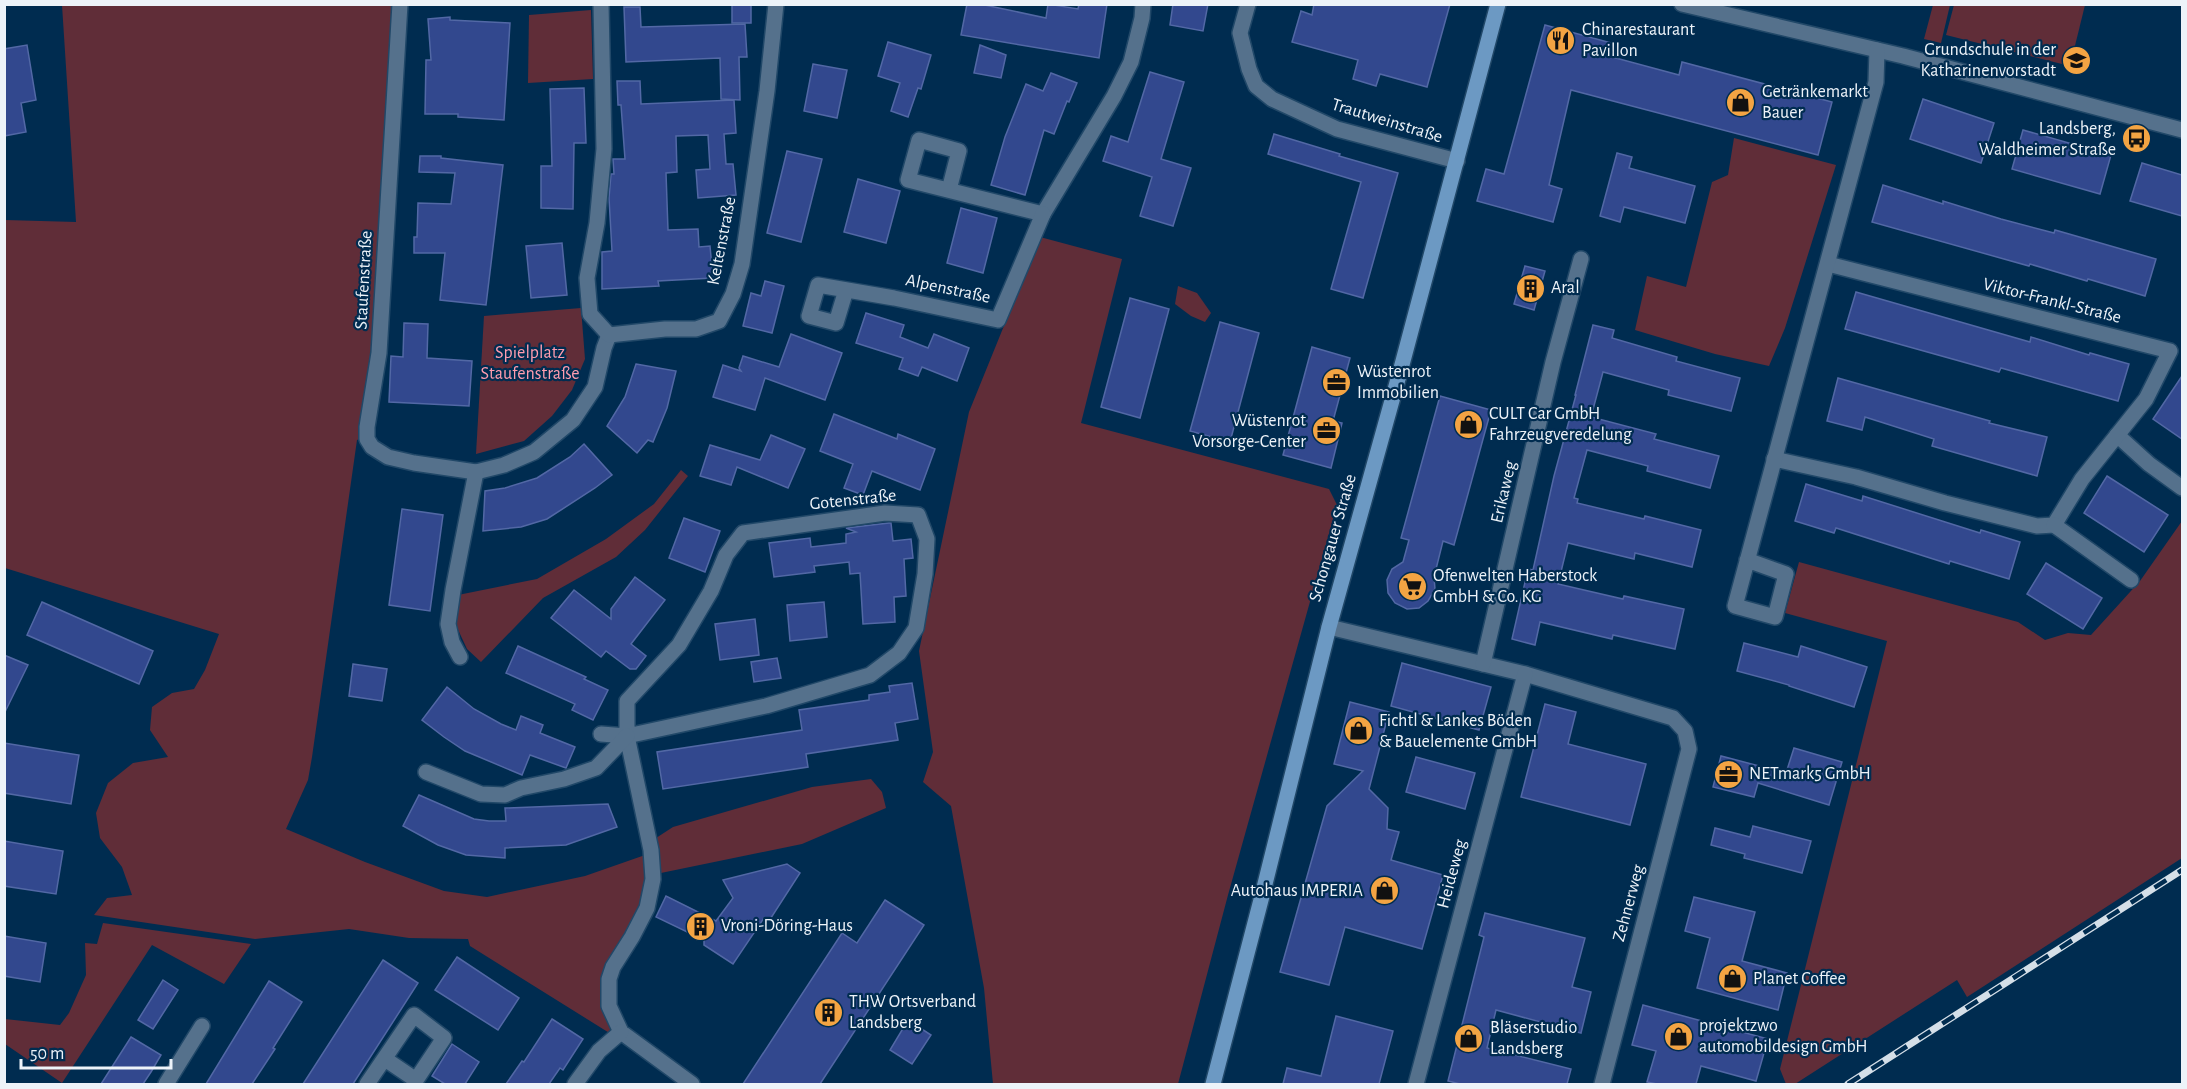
<svg xmlns="http://www.w3.org/2000/svg" width="2187" height="1089" viewBox="0 0 2187 1089" font-family="'Alegreya Sans',sans-serif">
<style>
.green{fill:#602d38}
.building{fill:#32488e;stroke:#5268a5;stroke-width:1.5}
.lines{fill:none;stroke-linecap:round;stroke-linejoin:round}
.street-casing{stroke:#214868;stroke-width:18}
.secondary-casing{stroke:#214868;stroke-width:18}
.street{stroke:#55718c;stroke-width:15}
.secondary{stroke:#6c99c3;stroke-width:15}
.rail-casing{stroke:#d5dfe8;stroke-width:7}
.rail{stroke:#002c50;stroke-width:4.5;stroke-dasharray:14;stroke-linecap:butt}
.labels{text-anchor:middle;dominant-baseline:central;stroke-width:4.5;stroke-linejoin:round;paint-order:stroke}
.poi-label{font-size:18px;fill:#edf3f9;stroke:#002c50;text-anchor:start}
.street-label{font-size:18px;fill:#edf3f9;stroke:#002c50}
.park-label{font-size:18px;fill:#ff9daf;stroke:#002c50}
</style>
<rect width="100%" height="100%" fill="#002c50"/>
<!-- green -->
<g class="green">
<polygon points="62,5 396,5 380,311 364,437 357,440 312,757 308,780 286,829 365,862 444,891 487,897 585,876 648,854 645,906 610,966 614,1028 611,1034 470,946 468,939 409,938 349,929 255,939 94,915 107,898 132,895 122,867 100,838 96,813 108,783 133,763 168,757 150,730 152,707 172,693 194,689 205,670 219,634 5,568 5,220 76,222"/>
<polygon points="1933,5 1950,5 1941,43 1924,39"/>
<polygon points="1954,5 2085,5 2070,66 1946,35"/>
<polygon points="591,10 593,79 528,83 529,15"/>
<polygon points="1734,138 1836,165 1785,328 1769,366 1715,354 1635,330 1647,276 1686,287 1712,182 1728,175"/>
<polygon points="1040,237 1122,259 1081,423 1329,489 1337,505 1228,895 1178,1084 993,1084 984,988 951,806 923,782 933,752 919,651 969,412"/>
<polygon points="1178,286 1197,293 1211,313 1205,322 1191,316 1175,304"/>
<polygon points="581,308 585,359 572,390 552,416 524,441 476,454 484,316"/>
<polygon points="681,470 688,476 645,530 616,557 543,598 481,662 467,649 454,621 458,595 537,579 606,539 654,504"/>
<polygon points="2182,521 2182,858 1967,997 1957,980 1795,1084 1786,1084 1780,1069 1887,641 1785,613 1799,562 2018,622 2045,640 2068,633 2091,635 2140,581"/>
<polygon points="871,779 882,792 886,808 802,844 656,874 653,840 673,827 812,787"/>
<polygon points="103,923 251,944 224,984 152,945 62,1083 5,1044 5,1019 60,1025 69,1013 86,975 85,943 97,944"/>
</g>
<!-- building -->
<g class="building">
<rect x="732" y="4" width="19" height="19"/>
<polygon points="967,4 980,4 1046,18 1048,4 1078,9 1079,4 1107,4 1099,58 961,35"/>
<polygon points="1173,4 1208,4 1203,31 1170,25"/>
<polygon points="1314,4 1450,4 1427,87 1380,74 1376,86 1353,79 1358,60 1292,42 1301,11 1312,15"/>
<polygon points="624,7 640,7 641,27 745,24 747,57 739,57 740,100 721,99 720,58 626,62"/>
<polygon points="450,17 450,20 510,23 504,120 458,117 458,114 425,114 426,60 431,60 428,19"/>
<polygon points="1545,25 1615,44 1612,57 1679,75 1682,62 1832,102 1818,155 1571,90 1549,185 1562,189 1553,222 1477,201 1486,169 1504,174"/>
<polygon points="888,42 931,55 921,89 918,88 908,117 891,111 900,83 878,76"/>
<polygon points="27,45 36,100 21,103 26,132 4,136 4,49"/>
<polygon points="980,45 1006,55 1001,78 974,73"/>
<polygon points="813,64 847,70 837,118 804,111"/>
<polygon points="1150,72 1184,82 1161,159 1191,168 1173,226 1140,216 1152,177 1103,161 1111,136 1128,142"/>
<polygon points="1051,73 1077,83 1069,102 1067,101 1054,134 1044,130 1025,195 991,185 1005,137 1026,84 1043,91"/>
<polygon points="617,81 640,81 641,104 734,100 736,133 724,134 726,164 733,164 736,195 698,198 696,170 710,169 708,135 676,136 677,172 666,173 668,230 698,229 699,247 710,246 713,278 658,281 659,286 602,289 602,252 612,251 609,198 611,174 614,174 613,159 625,159 621,105 618,105"/>
<polygon points="584,88 586,143 574,143 573,209 541,208 541,166 552,166 550,89"/>
<polygon points="1923,99 1994,123 1981,163 1910,139"/>
<polygon points="2023,130 2111,155 2100,194 2012,169"/>
<polygon points="1274,134 1340,154 1339,156 1398,173 1363,298 1331,289 1361,182 1268,154"/>
<polygon points="787,151 822,159 801,242 767,233"/>
<polygon points="1617,153 1632,157 1629,168 1695,186 1685,223 1624,207 1620,222 1600,216"/>
<polygon points="420,156 441,156 441,158 503,165 486,305 440,300 445,253 414,253 414,237 417,237 418,203 451,204 455,173 419,172"/>
<polygon points="2142,163 2182,175 2182,216 2130,201"/>
<polygon points="858,179 900,191 886,243 844,232"/>
<polygon points="1883,185 1943,204 1943,201 2001,219 2054,233 2055,230 2156,259 2145,296 2088,279 2087,281 2030,264 2029,266 1872,222"/>
<polygon points="961,208 997,218 983,273 947,263"/>
<polygon points="562,243 567,295 531,298 526,246"/>
<polygon points="1525,266 1545,271 1534,310 1514,304"/>
<polygon points="765,281 784,286 772,333 743,326 751,293 761,296"/>
<polygon points="1856,292 2030,342 2031,337 2089,355 2090,353 2129,364 2118,401 2001,368 1999,372 1845,329"/>
<polygon points="1130,298 1169,309 1140,418 1101,407"/>
<polygon points="866,313 904,325 900,337 928,348 934,334 969,348 957,381 922,367 918,376 899,369 903,358 856,343"/>
<polygon points="1220,322 1259,333 1230,442 1190,431"/>
<polygon points="404,323 428,324 427,358 472,361 469,406 389,402 391,356 403,357"/>
<polygon points="1593,325 1614,330 1612,338 1677,357 1676,361 1740,378 1731,411 1668,395 1669,390 1603,372 1591,417 1656,434 1654,439 1719,456 1710,488 1647,471 1648,466 1587,450 1574,498 1578,499 1577,503 1644,519 1645,516 1701,530 1692,567 1635,553 1634,559 1568,543 1558,584 1623,599 1624,596 1684,609 1675,649 1613,635 1612,639 1540,622 1535,645 1512,639 1528,569 1533,570 1554,476 1576,395 1575,395"/>
<polygon points="791,334 842,353 825,400 765,378 755,410 713,397 723,365 741,371 739,368 743,356 779,367"/>
<polygon points="1312,347 1350,358 1333,421 1342,423 1331,468 1283,455"/>
<polygon points="636,364 676,371 667,408 653,442 648,440 637,453 607,426 625,397"/>
<polygon points="2182,376 2182,439 2153,419"/>
<polygon points="1838,378 1990,421 1989,423 2047,437 2037,476 1932,446 1934,439 1865,417 1862,430 1827,421"/>
<polygon points="1440,396 1491,410 1454,545 1443,541 1434,577 1435,589 1428,601 1419,608 1407,609 1395,603 1388,593 1387,580 1392,569 1403,562 1409,540 1401,538"/>
<polygon points="834,414 897,439 898,434 935,449 920,490 872,471 863,495 844,488 853,464 820,451"/>
<polygon points="771,435 805,449 788,488 737,467 731,485 700,476 710,445 760,460"/>
<polygon points="584,444 612,475 595,488 547,519 521,527 483,531 485,491 505,488 537,478 570,457"/>
<polygon points="2107,476 2168,515 2144,552 2084,513"/>
<polygon points="1806,484 1862,501 1863,496 1980,533 1981,530 2020,542 2009,579 1950,561 1949,564 1836,528 1834,533 1795,521"/>
<polygon points="402,509 443,515 430,611 389,605"/>
<polygon points="684,518 720,531 705,572 669,558"/>
<polygon points="889,523 891,523 893,541 911,539 913,558 904,559 906,596 894,597 895,622 863,624 860,573 850,574 849,562 814,566 815,572 774,577 769,543 810,538 811,547 846,543 846,534 856,532 846,528"/>
<polygon points="2046,563 2102,598 2083,629 2027,594"/>
<polygon points="635,577 665,600 631,644 646,656 636,669 630,669 606,651 601,657 551,618 574,590 611,619 611,609"/>
<polygon points="42,602 153,651 139,684 27,635"/>
<polygon points="824,602 827,637 790,641 787,605"/>
<polygon points="755,619 759,655 720,660 715,624"/>
<polygon points="1744,643 1798,657 1801,646 1867,667 1854,707 1789,686 1789,685 1737,671"/>
<polygon points="518,646 586,677 584,679 608,690 593,720 572,710 575,704 506,673"/>
<polygon points="4,655 28,665 4,714"/>
<polygon points="777,658 781,678 754,682 751,662"/>
<polygon points="1402,663 1491,687 1479,730 1391,706"/>
<polygon points="353,664 387,669 382,701 349,696"/>
<polygon points="912,683 918,719 895,723 898,740 806,754 808,767 663,789 657,752 802,730 799,710 869,700 869,695 890,692 889,686"/>
<polygon points="447,687 474,709 501,724 516,730 521,716 543,725 540,733 575,747 566,768 530,755 522,775 465,751 444,737 422,720"/>
<polygon points="1350,702 1389,712 1369,789 1388,808 1387,829 1399,832 1391,860 1443,875 1422,949 1345,927 1329,985 1280,972 1327,806 1363,771 1334,764"/>
<polygon points="1545,704 1576,712 1568,744 1646,764 1630,825 1521,797"/>
<polygon points="4,743 79,755 71,804 4,793"/>
<polygon points="1794,748 1842,762 1829,805 1758,783 1754,797 1713,787 1721,756 1786,773"/>
<polygon points="1416,757 1475,773 1465,809 1406,792"/>
<polygon points="419,795 474,819 489,821 506,821 505,808 608,804 617,827 566,845 505,848 505,858 466,855 438,845 403,826"/>
<polygon points="1753,826 1811,841 1802,873 1744,858 1745,854 1711,845 1715,828 1750,837"/>
<polygon points="4,841 63,851 56,894 4,886"/>
<polygon points="787,864 800,873 769,921 764,918 733,964 704,945 704,940 656,917 666,896 716,921 733,898 723,880"/>
<polygon points="1694,897 1755,912 1742,961 1787,973 1778,1010 1697,988 1710,938 1685,931"/>
<polygon points="885,900 924,925 820,1084 743,1084 842,933 857,943"/>
<polygon points="1485,913 1585,938 1572,987 1591,992 1581,1033 1496,1010 1487,1048 1571,1069 1567,1084 1460,1084 1448,1081 1484,937 1479,935"/>
<polygon points="4,936 46,943 40,982 4,976"/>
<polygon points="457,957 519,998 498,1030 435,990"/>
<polygon points="383,960 418,983 353,1084 303,1084"/>
<polygon points="163,980 178,990 153,1029 138,1020"/>
<polygon points="269,981 302,1002 273,1048 275,1049 252,1084 206,1084"/>
<polygon points="1643,1005 1768,1039 1756,1081 1701,1066 1696,1084 1657,1084 1647,1082 1656,1051 1632,1045"/>
<polygon points="1336,1016 1393,1031 1379,1084 1283,1084 1287,1068 1321,1076"/>
<polygon points="552,1019 583,1039 563,1070 560,1068 549,1084 506,1084 522,1061 524,1062"/>
<polygon points="908,1020 931,1035 912,1064 890,1050"/>
<polygon points="131,1037 161,1055 151,1072 143,1084 101,1084"/>
<polygon points="452,1044 479,1062 465,1084 445,1084 432,1076"/>
</g>
<g class="lines">
<defs>
<g id="street">
<polyline points="400,4 379,353 367,427 367,439 372,447 388,457 414,463 476,472 504,465 534,452 573,420 595,387 604,348 609,335"/>
<polyline points="601,4 604,149 597,223 587,278 590,314 609,335 665,329 696,329 719,321 733,294 742,264 767,91 776,4"/>
<polyline points="1248,4 1240,33 1249,69 1256,86 1272,99 1337,129 1457,161"/>
<polyline points="1682,4 1903,56 2182,130"/>
<polyline points="949,190 959,151 919,140 908,180 1043,214 1114,96 1131,62 1142,18 1143,4"/>
<polyline points="846,290 836,323 809,316 818,285 894,298 998,320 1043,214"/>
<polyline points="2117,435 2149,464 2182,488"/>
<polyline points="1774,459 1856,477 1945,503 2037,526 2054,525 2082,479 2146,399 2170,351 1828,264"/>
<polyline points="2054,525 2131,580"/>
<polyline points="1747,560 1786,574 1775,617 1735,606 1876,82 1877,50"/>
<polyline points="1329,627 1525,674 1673,718 1685,731 1689,749 1602,1084"/>
<polyline points="460,657 452,642 448,624 453,590 476,472"/>
<polyline points="1483,664 1553,362 1581,259"/>
<polyline points="601,734 627,736 766,706 870,675 899,653 916,628 925,574 927,539 918,515 885,513 743,533 726,555 711,591 679,645 627,701 627,736 651,850 653,879 647,908 632,937 613,967 609,979 609,1006 621,1032 692,1084"/>
<polyline points="426,772 481,794 505,795 521,788 564,779 596,768 627,736"/>
<polyline points="166,1084 202,1026"/>
<polyline points="367,1084 414,1015 444,1038 416,1080 385,1059"/>
<polyline points="575,1084 599,1051 621,1032"/>
<polyline points="1416,1084 1525,674"/>
</g>
<polyline id="secondary" points="1213,1084 1262,896 1329,627 1403,361 1498,4"/>
</defs>
<!-- street casing -->
<use href="#street" class="street-casing"/>
<!-- secondary casing -->
<use href="#secondary" class="secondary-casing"/>
<!-- street -->
<use href="#street" class="street"/>
<!-- secondary -->
<use href="#secondary" class="secondary"/>
<defs>
<polyline id="rail" points="1848,1084 2182,870"/>
</defs>
<!-- rail casing -->
<use href="#rail" class="rail-casing"/>
<!-- rail -->
<use href="#rail" class="rail"/>
</g>
<!-- icons -->
<defs>
<symbol id="restaurant-disc" viewBox="-11 -11 22 22"><circle r="9.5" fill="#f3a443" stroke="#002c50"/><path d="M-5-6h1v4h1v-4h1v4h1v-4h1v5L-1.5 .5V6h-2V.5L-5-1ZM5-6V6H3V1.5H1.5Q1.5-4 5-6Z" fill="#111"/></symbol>
<symbol id="school-disc" viewBox="-11 -11 22 22"><circle r="9.5" fill="#f3a443" stroke="#002c50"/><path d="M0-5L7-2L0 1L-7-2ZM-4 1L0 2.5L4 1V4Q0 6-4 4Z" fill="#111"/></symbol>
<symbol id="shop-disc" viewBox="-11 -11 22 22"><circle r="9.5" fill="#f3a443" stroke="#002c50"/><path d="M-5-2.5h2.3a2.7 3.5 0 0 1 5.4 0H5L5.5 6h-11ZM-1.5-2.5h3a1.5 2.3 0 0 0-3 0Z" fill="#111"/></symbol>
<symbol id="bus-disc" viewBox="-11 -11 22 22"><circle r="9.5" fill="#f3a443" stroke="#002c50"/><path d="M-5-6H5V4H4V6H2V4H-2V6H-4V4H-5ZM-3.5-4V0h7V-4ZM-3.5 1.2v1.5H-2V1.2ZM2 1.2v1.5H3.5V1.2Z" fill="#111"/></symbol>
<symbol id="building-disc" viewBox="-11 -11 22 22"><circle r="9.5" fill="#f3a443" stroke="#002c50"/><path d="M-4-6H4V6H1V3H-1V6H-4ZM-2.5-4.3h1.7v1.8h-1.7ZM.8-4.3h1.7v1.8H.8ZM-2.5-1h1.7V.8h-1.7ZM.8-1h1.7V.8H.8Z" fill="#111"/></symbol>
<symbol id="office-disc" viewBox="-11 -11 22 22"><circle r="9.5" fill="#f3a443" stroke="#002c50"/><path d="M-6-3h4V-5.5h4V-3h4V5H-6ZM-1-4.5V-3h2v-1.5ZM-6 0V1H6V0Z" fill="#111"/></symbol>
<symbol id="supermarket-disc" viewBox="-11 -11 22 22"><circle r="9.5" fill="#f3a443" stroke="#002c50"/><path d="M-6-5.5h2.5l.6 2H6L4.5 2H-2.5L-4.4-4H-6ZM-1.5 3.2a1.3 1.3 0 1 0 .1 0ZM3 3.2a1.3 1.3 0 1 0 .1 0Z" fill="#111"/></symbol>
</defs>
<g fill-rule="evenodd">
<use href="#restaurant-disc" x="1544" y="24" width="33" height="33"/>
<use href="#school-disc" x="2060" y="44" width="33" height="33"/>
<use href="#shop-disc" x="1724" y="86" width="33" height="33"/>
<use href="#bus-disc" x="2120" y="122" width="33" height="33"/>
<use href="#building-disc" x="1514" y="272" width="33" height="33"/>
<use href="#office-disc" x="1320" y="366" width="33" height="33"/>
<use href="#shop-disc" x="1452" y="408" width="33" height="33"/>
<use href="#office-disc" x="1310" y="414" width="33" height="33"/>
<use href="#supermarket-disc" x="1396" y="570" width="33" height="33"/>
<use href="#shop-disc" x="1342" y="714" width="33" height="33"/>
<use href="#office-disc" x="1712" y="758" width="33" height="33"/>
<use href="#shop-disc" x="1368" y="874" width="33" height="33"/>
<use href="#building-disc" x="684" y="910" width="33" height="33"/>
<use href="#shop-disc" x="1716" y="962" width="33" height="33"/>
<use href="#building-disc" x="812" y="996" width="33" height="33"/>
<use href="#shop-disc" x="1662" y="1020" width="33" height="33"/>
<use href="#shop-disc" x="1452" y="1022" width="33" height="33"/>
</g>
<g class="labels">
<!-- poi labels -->
<g class="poi-label">
<text x="1582" y="30">Chinarestaurant<tspan x="1582" dy="21">Pavillon</tspan></text>
<text x="2056" y="50" text-anchor="end">Grundschule in der<tspan x="2056" dy="21">Katharinenvorstadt</tspan></text>
<text x="1762" y="92">Getränkemarkt<tspan x="1762" dy="21">Bauer</tspan></text>
<text x="2116" y="129" text-anchor="end">Landsberg,<tspan x="2116" dy="21">Waldheimer Straße</tspan></text>
<text x="1551" y="288">Aral</text>
<text x="1357" y="372">Wüstenrot<tspan x="1357" dy="21">Immobilien</tspan></text>
<text x="1489" y="414">CULT Car GmbH<tspan x="1489" dy="21">Fahrzeugveredelung</tspan></text>
<text x="1306" y="421" text-anchor="end">Wüstenrot<tspan x="1306" dy="21">Vorsorge-Center</tspan></text>
<text x="1433" y="576">Ofenwelten Haberstock<tspan x="1433" dy="21">GmbH &amp; Co. KG</tspan></text>
<text x="1379" y="721">Fichtl &amp; Lankes Böden<tspan x="1379" dy="21">&amp; Bauelemente GmbH</tspan></text>
<text x="1749" y="774">NETmark5 GmbH</text>
<text x="1363" y="891" text-anchor="end">Autohaus IMPERIA</text>
<text x="721" y="926">Vroni-Döring-Haus</text>
<text x="1753" y="979">Planet Coffee</text>
<text x="849" y="1002">THW Ortsverband<tspan x="849" dy="21">Landsberg</tspan></text>
<text x="1699" y="1026">projektzwo<tspan x="1699" dy="21">automobildesign GmbH</tspan></text>
<text x="1490" y="1028">Bläserstudio<tspan x="1490" dy="21">Landsberg</tspan></text>
</g>
<!-- street labels -->
<g class="street-label">
<text transform="translate(1387 121) rotate(17)">Trautweinstraße</text>
<text transform="translate(722 241) rotate(-79)">Keltenstraße</text>
<text transform="translate(364 280) rotate(-87)">Staufenstraße</text>
<text transform="translate(948 289) rotate(12)">Alpenstraße</text>
<text transform="translate(2052 301) rotate(14)">Viktor-Frankl-Straße</text>
<text transform="translate(1504 492) rotate(-77)">Erikaweg</text>
<text transform="translate(853 500) rotate(-6)">Gotenstraße</text>
<text transform="translate(1333 538) rotate(-74)">Schongauer Straße</text>
<text transform="translate(1452 874) rotate(-75)">Heideweg</text>
<text transform="translate(1629 903) rotate(-75)">Zehnerweg</text>
</g>
<!-- park labels -->
<g class="park-label">
<text x="530" y="353">Spielplatz<tspan x="530" dy="21">Staufenstraße</tspan></text>
</g>
</g>
<!-- border -->
<rect width="2187" height="1089" fill="none" stroke="#edf3f9" stroke-width="12"/>
<!-- scale -->
<path d="M21 1059v9h150v-9" fill="none" stroke="#edf3f9" stroke-width="3"/>
<text x="30" y="1059" font-size="18" fill="#edf3f9" stroke="#002c50" stroke-width="4.5" paint-order="stroke">50 m</text>
</svg>
